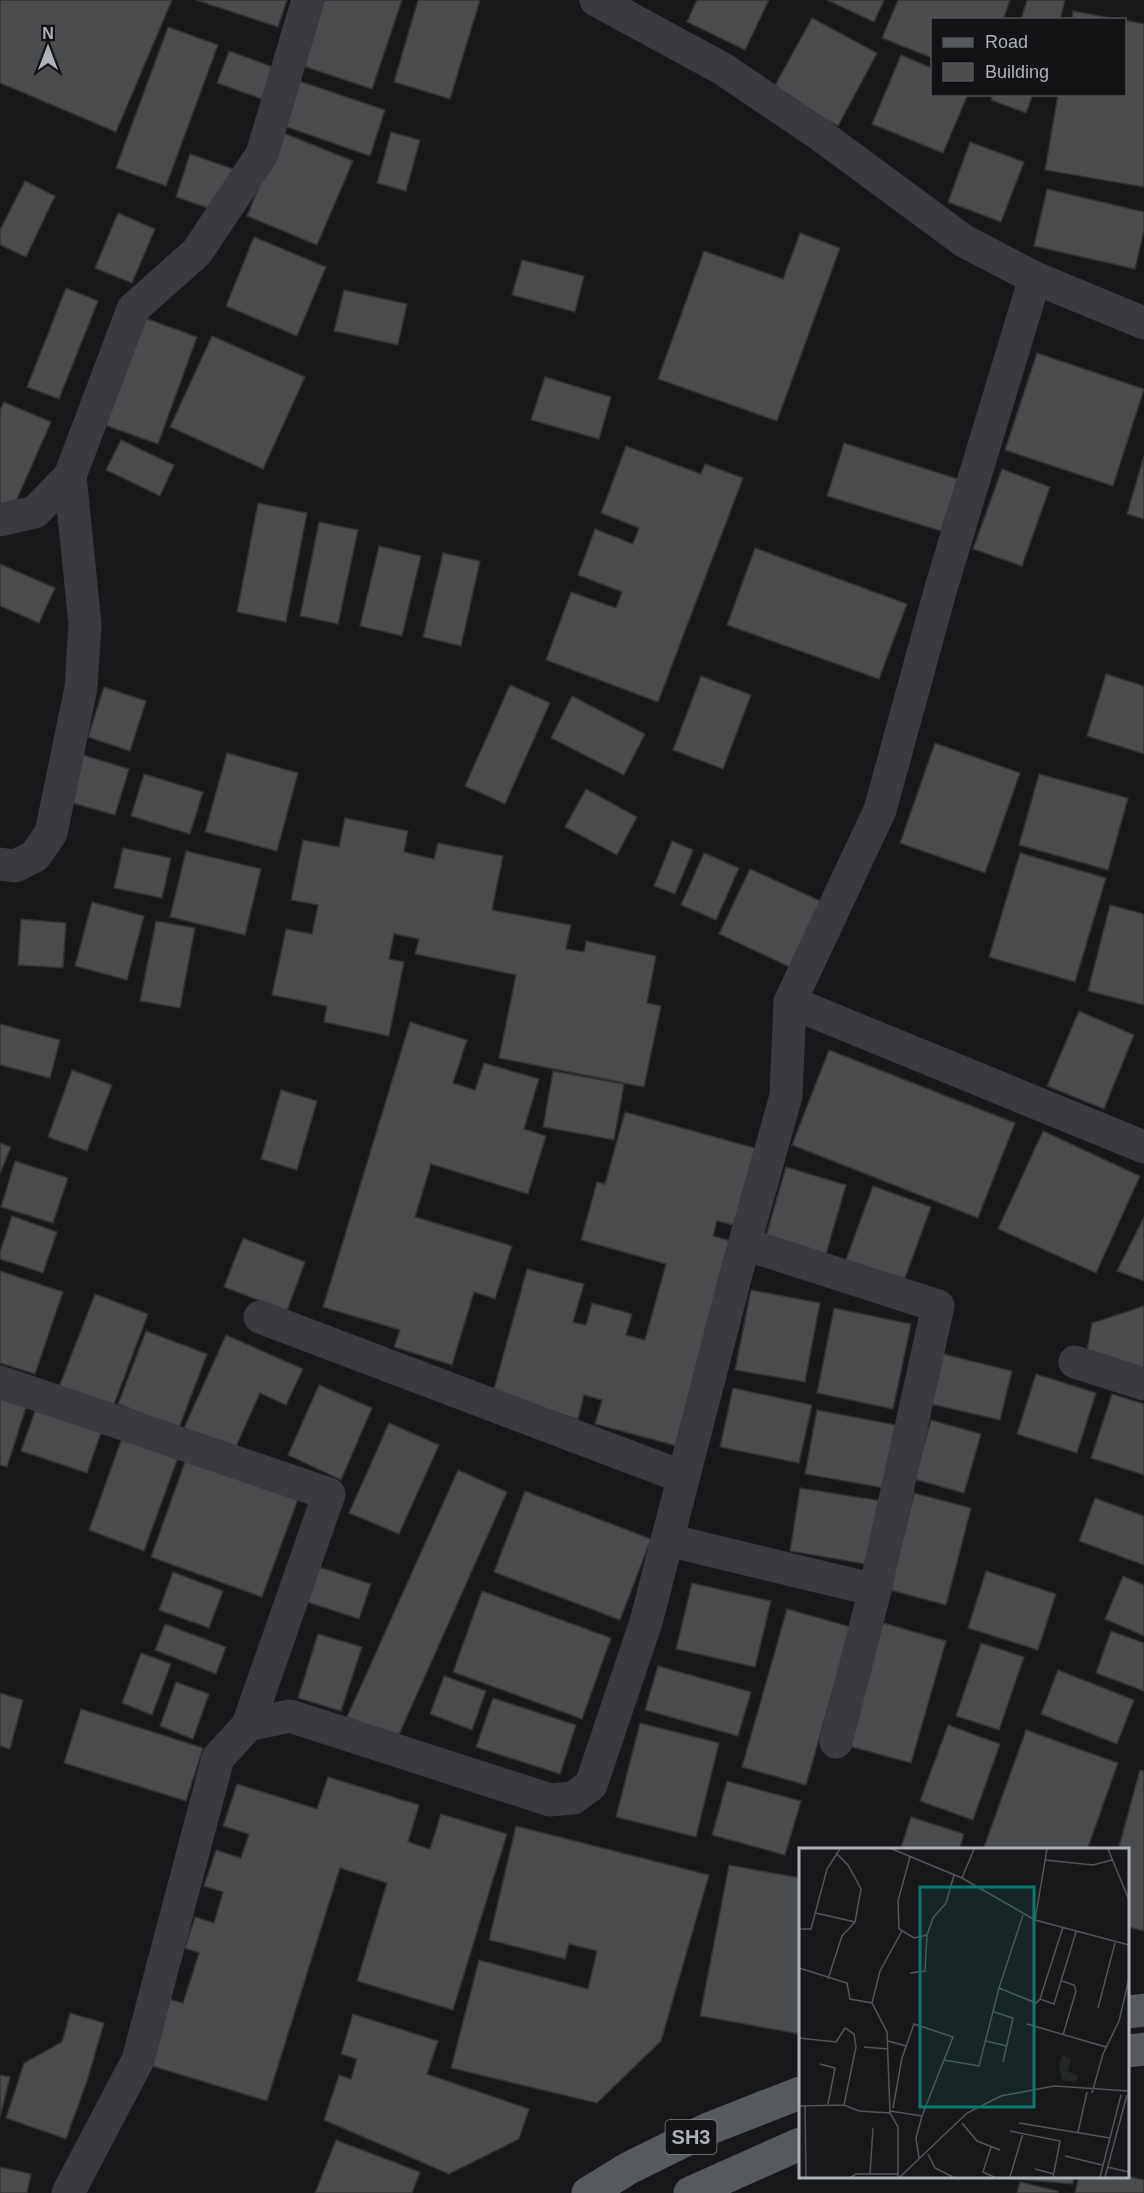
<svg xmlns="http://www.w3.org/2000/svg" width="1144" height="2193" viewBox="0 0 1144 2193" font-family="Arial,sans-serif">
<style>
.building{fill:#4a4c4e;stroke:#323335;stroke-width:1.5}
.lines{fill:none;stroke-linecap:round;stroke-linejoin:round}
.minor{stroke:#393b3e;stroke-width:33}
.major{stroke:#56595d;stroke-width:33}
.labels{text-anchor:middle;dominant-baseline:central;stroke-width:6;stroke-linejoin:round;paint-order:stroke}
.shield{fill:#131315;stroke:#7e8287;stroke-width:1.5}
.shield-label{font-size:20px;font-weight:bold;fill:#acb2b8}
.inset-road{fill:none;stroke:#535659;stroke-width:1.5}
.view{fill:#0f766e;fill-opacity:0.15;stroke:#0f766e;stroke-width:3}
.inset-edge{fill:none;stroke:#acb2b8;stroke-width:3}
</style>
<rect width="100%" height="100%" fill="#18181a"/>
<!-- building -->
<g class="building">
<polygon points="0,0 172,0 116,132 0,83"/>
<polygon points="196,0 287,0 278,27"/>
<polygon points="319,0 402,0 372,89 297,64"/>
<polygon points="418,0 480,0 450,99 394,82"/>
<polygon points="697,0 769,0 745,50 687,22"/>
<polygon points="827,0 884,0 874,22"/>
<polygon points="898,0 1010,0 1003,20 932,20 932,58 882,38"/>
<polygon points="1027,0 1065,0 1060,20 1021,20"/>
<polygon points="1073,11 1121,20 1072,20"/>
<polygon points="812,18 877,53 838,126 772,91"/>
<polygon points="1124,20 1144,24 1144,187 1045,170 1058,94 1124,94"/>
<polygon points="168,27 218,45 166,186 116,168"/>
<polygon points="229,51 273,67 262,99 217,83"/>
<polygon points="901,55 932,68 932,94 968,94 943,153 872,124"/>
<polygon points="299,81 385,110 370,156 284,126"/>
<polygon points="993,94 1033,94 1026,113 991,100"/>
<polygon points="281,132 353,161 317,245 247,216"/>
<polygon points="391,132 420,140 406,191 377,183"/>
<polygon points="970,142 1024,162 1001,222 948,202"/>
<polygon points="190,154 233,169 219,212 176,197"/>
<polygon points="25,181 55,196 26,257 0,245 0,230"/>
<polygon points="1047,189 1144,212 1144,230 1135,269 1034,246"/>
<polygon points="118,213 155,229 132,283 95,268"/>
<polygon points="800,233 840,248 777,421 658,379 704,251 783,279"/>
<polygon points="254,237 326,267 297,336 226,306"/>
<polygon points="522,260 584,276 575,312 512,295"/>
<polygon points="66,288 98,301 59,399 27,387"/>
<polygon points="344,290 407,304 398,345 334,331"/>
<polygon points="142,317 197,337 158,444 102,424"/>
<polygon points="212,336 305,377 263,469 170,427"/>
<polygon points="1037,353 1144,389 1113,486 1005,450"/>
<polygon points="545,377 611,397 599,439 531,420"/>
<polygon points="4,402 51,422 13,508 0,503 0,410"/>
<polygon points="121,440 174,465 160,496 106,470"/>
<polygon points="844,443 958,479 941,531 827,496"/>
<polygon points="626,446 701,474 705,464 743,478 658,702 546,660 571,592 616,608 622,592 578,575 595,529 633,544 639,528 601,513"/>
<polygon points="1144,456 1144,519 1127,514"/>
<polygon points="1002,469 1050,487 1022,566 973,549"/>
<polygon points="258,503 307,513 286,622 237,612"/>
<polygon points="319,522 358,530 338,624 300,616"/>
<polygon points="379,546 421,556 402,636 360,626"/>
<polygon points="755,548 907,604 879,679 727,625"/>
<polygon points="443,553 480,561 461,646 423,637"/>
<polygon points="0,564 55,588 39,623 0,606"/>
<polygon points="1106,674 1144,686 1144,754 1087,736"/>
<polygon points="701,676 751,695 723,769 673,750"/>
<polygon points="510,685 550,703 505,804 465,786"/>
<polygon points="104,687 146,701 130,751 88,737"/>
<polygon points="572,696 645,734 624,775 551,738"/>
<polygon points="935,743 1020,773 985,873 900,843"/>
<polygon points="227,753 298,773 277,851 205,832"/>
<polygon points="83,755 129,769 115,815 69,802"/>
<polygon points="144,774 203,792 190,834 131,816"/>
<polygon points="1039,774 1128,798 1108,870 1019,845"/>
<polygon points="586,789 637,817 617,855 565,827"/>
<polygon points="345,818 408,831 404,852 434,859 438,843 503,856 492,910 571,925 566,949 584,952 586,941 656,956 647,1003 661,1006 644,1087 499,1058 516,975 415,954 419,939 394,934 389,959 404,962 389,1036 324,1022 327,1006 272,995 286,929 312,934 318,905 291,900 303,840 339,847"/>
<polygon points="672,841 693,850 675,894 654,886"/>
<polygon points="123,848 171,858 162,898 114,888"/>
<polygon points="186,851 261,869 245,935 170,917"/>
<polygon points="704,853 739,868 716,920 681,905"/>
<polygon points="1020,853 1106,878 1075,982 989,957"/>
<polygon points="750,869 823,902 792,968 719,934"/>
<polygon points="92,902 144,916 127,980 75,966"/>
<polygon points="1110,905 1144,914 1144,1005 1088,991"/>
<polygon points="21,919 66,923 63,968 18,965"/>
<polygon points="156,921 195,928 180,1008 140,1001"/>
<polygon points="1079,1011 1134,1035 1104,1109 1047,1086"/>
<polygon points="410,1022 467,1040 453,1083 475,1090 484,1063 539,1079 524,1129 546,1136 528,1194 431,1164 415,1217 512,1246 495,1299 474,1292 452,1365 394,1347 400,1330 323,1307"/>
<polygon points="0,1024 60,1040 50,1078 0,1065"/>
<polygon points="829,1050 1015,1123 978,1218 792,1145"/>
<polygon points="72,1070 112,1085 87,1151 48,1137"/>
<polygon points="553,1071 624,1084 614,1140 543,1127"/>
<polygon points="281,1090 317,1101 297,1170 261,1159"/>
<polygon points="625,1112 758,1149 737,1226 717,1221 713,1236 738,1243 681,1447 595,1424 602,1400 584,1395 578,1419 492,1396 527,1269 584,1284 573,1322 586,1325 592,1303 632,1314 626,1335 645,1340 666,1264 581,1240 597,1182 605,1184"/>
<polygon points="1043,1131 1140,1176 1096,1273 998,1229"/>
<polygon points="0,1143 11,1147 0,1174"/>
<polygon points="15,1161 68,1178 53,1223 1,1207"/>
<polygon points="786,1167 846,1185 824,1261 764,1243"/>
<polygon points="873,1186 931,1207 902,1286 844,1265"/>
<polygon points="12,1216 57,1232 43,1273 0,1259 0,1252"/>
<polygon points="1144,1217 1144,1281 1117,1271"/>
<polygon points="243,1238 305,1262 287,1311 224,1287"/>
<polygon points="0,1271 63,1292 35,1374 0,1363"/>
<polygon points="751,1290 820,1303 805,1382 735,1370"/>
<polygon points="95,1294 148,1314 113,1407 59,1387"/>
<polygon points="1144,1306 1144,1374 1086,1356 1092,1323"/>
<polygon points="834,1308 911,1324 893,1409 817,1393"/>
<polygon points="146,1331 207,1354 179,1428 118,1404"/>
<polygon points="226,1335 303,1369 286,1405 260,1393 234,1451 184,1428"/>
<polygon points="943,1354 1012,1371 1000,1420 931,1404"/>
<polygon points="1036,1374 1096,1393 1077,1453 1017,1434"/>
<polygon points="319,1385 372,1408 341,1480 288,1455"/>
<polygon points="733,1388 812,1405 799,1463 720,1447"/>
<polygon points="1112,1394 1144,1404 1144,1475 1091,1458"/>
<polygon points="0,1396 27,1404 7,1467 0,1465"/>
<polygon points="36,1408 102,1430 87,1473 21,1451"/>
<polygon points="817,1410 896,1425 884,1488 805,1474"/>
<polygon points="931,1420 981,1434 964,1493 914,1479"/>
<polygon points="389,1423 439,1445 399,1534 349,1513"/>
<polygon points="123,1435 179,1455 144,1551 89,1530"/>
<polygon points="186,1459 298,1499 262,1597 151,1557"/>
<polygon points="458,1470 507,1492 397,1739 347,1717"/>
<polygon points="800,1488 882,1501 871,1565 790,1551"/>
<polygon points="525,1491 651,1539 620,1620 494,1572"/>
<polygon points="914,1493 971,1508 946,1605 890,1590"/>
<polygon points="1095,1498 1144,1516 1144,1565 1079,1541"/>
<polygon points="310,1564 371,1584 359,1619 298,1599"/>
<polygon points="986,1571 1056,1594 1038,1650 968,1628"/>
<polygon points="173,1572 223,1591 209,1628 159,1610"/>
<polygon points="1123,1576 1144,1585 1144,1636 1105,1619"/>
<polygon points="692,1583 771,1601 755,1667 676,1649"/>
<polygon points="482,1591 611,1638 582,1719 453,1672"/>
<polygon points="787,1609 851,1627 806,1785 742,1767"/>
<polygon points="880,1622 946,1641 911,1763 845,1745"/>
<polygon points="165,1624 226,1647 216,1674 155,1650"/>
<polygon points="1111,1631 1144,1643 1144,1691 1096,1673"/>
<polygon points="318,1634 362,1647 341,1711 298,1698"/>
<polygon points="981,1643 1024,1657 999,1730 956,1716"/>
<polygon points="141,1653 171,1664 152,1715 122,1703"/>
<polygon points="658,1666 751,1692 738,1736 645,1710"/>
<polygon points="1058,1670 1134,1700 1117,1744 1041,1714"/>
<polygon points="444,1676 486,1691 472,1730 430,1714"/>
<polygon points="176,1682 209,1694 193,1739 160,1726"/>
<polygon points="0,1693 23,1700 10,1749 0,1746"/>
<polygon points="493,1698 576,1725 560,1774 476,1747"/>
<polygon points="81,1709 203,1748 186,1801 64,1763"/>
<polygon points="640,1723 719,1743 696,1837 616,1817"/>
<polygon points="948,1725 1000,1744 973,1820 920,1801"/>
<polygon points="1026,1730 1118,1763 1087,1850 983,1850"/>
<polygon points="1140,1770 1144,1771 1144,1931 1128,1927 1128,1850 1118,1850"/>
<polygon points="328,1777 419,1805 408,1842 430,1849 441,1814 507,1834 453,2010 357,1981 387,1883 340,1868 267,2101 149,2065 169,1999 183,2003 199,1953 185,1948 195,1917 214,1923 223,1892 204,1886 216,1850 241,1858 249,1834 223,1826 237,1784 317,1809"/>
<polygon points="727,1781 801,1801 785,1855 712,1835"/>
<polygon points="911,1817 964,1834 959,1850 900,1850"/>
<polygon points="516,1826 709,1875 661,2041 597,2103 451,2068 479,1960 588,1989 597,1951 569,1944 565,1959 489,1940"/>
<polygon points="729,1865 800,1878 800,2034 700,2016"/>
<polygon points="70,2013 104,2023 87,2081 66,2139 6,2118 24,2063 62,2042"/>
<polygon points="353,2014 438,2041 427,2074 529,2109 519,2139 449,2174 324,2120 339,2075 351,2079 357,2059 341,2054"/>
<polygon points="0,2075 10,2077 0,2117"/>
<polygon points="336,2140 420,2172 412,2193 315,2193"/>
<polygon points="0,2167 31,2174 27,2193 0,2193"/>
<polygon points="983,2176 1074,2176 1073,2184"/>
<polygon points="1079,2176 1128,2176 1144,2180 1144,2193 1075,2193"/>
<polygon points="1020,2182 1058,2191 1058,2193 1017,2193"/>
</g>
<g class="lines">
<!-- minor -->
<g class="minor">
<polyline points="596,0 723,69 819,134 964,241 1035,278 1144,323"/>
<polyline points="0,520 35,512 70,476 133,309 197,252 262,154 308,0"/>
<polyline points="0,864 15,866 35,856 51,833 81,688 85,624 70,476"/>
<polyline points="790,1002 1144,1147"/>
<polyline points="745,1244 938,1306 875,1590 836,1742"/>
<polyline points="260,1317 683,1477"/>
<polyline points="1075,1362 1144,1384"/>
<polyline points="0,1382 329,1494 248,1725"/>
<polyline points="668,1540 875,1590"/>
<polyline points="68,2193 138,2060 218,1758 248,1725 290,1716 550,1800 573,1798 591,1785 646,1622 736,1274 786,1096 790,1002 880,810 941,588 1035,278"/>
</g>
<!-- major -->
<g class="major">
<polyline points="1128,2012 1144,2010"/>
<polyline points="1128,2051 1144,2049"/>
<polyline points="588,2193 629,2168 708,2129 800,2093"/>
<polyline points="690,2193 800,2144"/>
</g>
</g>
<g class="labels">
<!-- shield labels -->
<rect class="shield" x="665.5" y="2120" width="51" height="34" rx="4.5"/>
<g class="shield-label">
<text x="691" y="2137">SH3</text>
</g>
</g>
<!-- overview -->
<g transform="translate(799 1848)">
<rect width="330" height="330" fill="#18181a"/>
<path d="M263 207 272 211 269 224 280 227 277 234 263 232 260 219Z" fill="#232922"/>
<path class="inset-road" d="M93 1 163 30 236 72 330 97M309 1 330 52M37 5 49 17 62 41 56 74M111 9 99 53 100 81 115 90 128 87 134 70 147 55 155 27M246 12 294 17 313 12M163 30 175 1M17 65 56 74 43 88 29 131M236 72 248 1M0 81H12L28 21 41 1M0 120 48 135 51 151 73 155 88 184 91 265M111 125 126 123 128 87M263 133 275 137 277 143 264 187M200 140 237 155 241 151 255 156 277 84M241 151 264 79M73 155 81 123 103 83M299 160 316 95M195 164 214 170 204 214M228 176 307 199M0 190 37 194 46 180 55 186 57 199 45 257M89 193 107 198M187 193 208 198M65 199 89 201M21 216 36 220 29 256M293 245 304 206 320 173 330 131M6 257 7 329M0 258 45 257 60 263 91 265 99 279V329M94 260 103 210 115 176 154 189 145 212M91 263 123 268 145 212 180 218 200 140 224 67M163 275 178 293 201 302M220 275 311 290M211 283 261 293 254 329M279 284 288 244M192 299 184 324 195 329M129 306 136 320 154 329M266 308 303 317M120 310 117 290 123 268M308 319 330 324M236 321 255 326M71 326 74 280M52 329 57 326H99M101 329 168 265 202 248 255 238 330 243M211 329 224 285M301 329 322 247M306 329 328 247"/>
<path class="view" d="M121 39H235V259H121Z"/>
<rect width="330" height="330" class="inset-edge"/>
</g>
<!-- legend -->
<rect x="931" y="18" width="195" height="78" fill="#131315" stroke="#505356" stroke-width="1.5"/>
<rect x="943" y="38" width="30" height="9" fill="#56595d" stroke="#505356" stroke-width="1.5"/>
<text x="985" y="48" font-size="18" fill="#acb2b8">Road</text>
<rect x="943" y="63" width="30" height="18" fill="#4a4c4e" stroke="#505356" stroke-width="1.5"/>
<text x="985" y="78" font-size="18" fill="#acb2b8">Building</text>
<!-- north arrow -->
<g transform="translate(48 48)" stroke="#131315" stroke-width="4.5" paint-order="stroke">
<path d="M0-4.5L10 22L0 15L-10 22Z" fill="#acb2b8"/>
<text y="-9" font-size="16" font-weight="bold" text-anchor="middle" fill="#acb2b8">N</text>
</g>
</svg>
